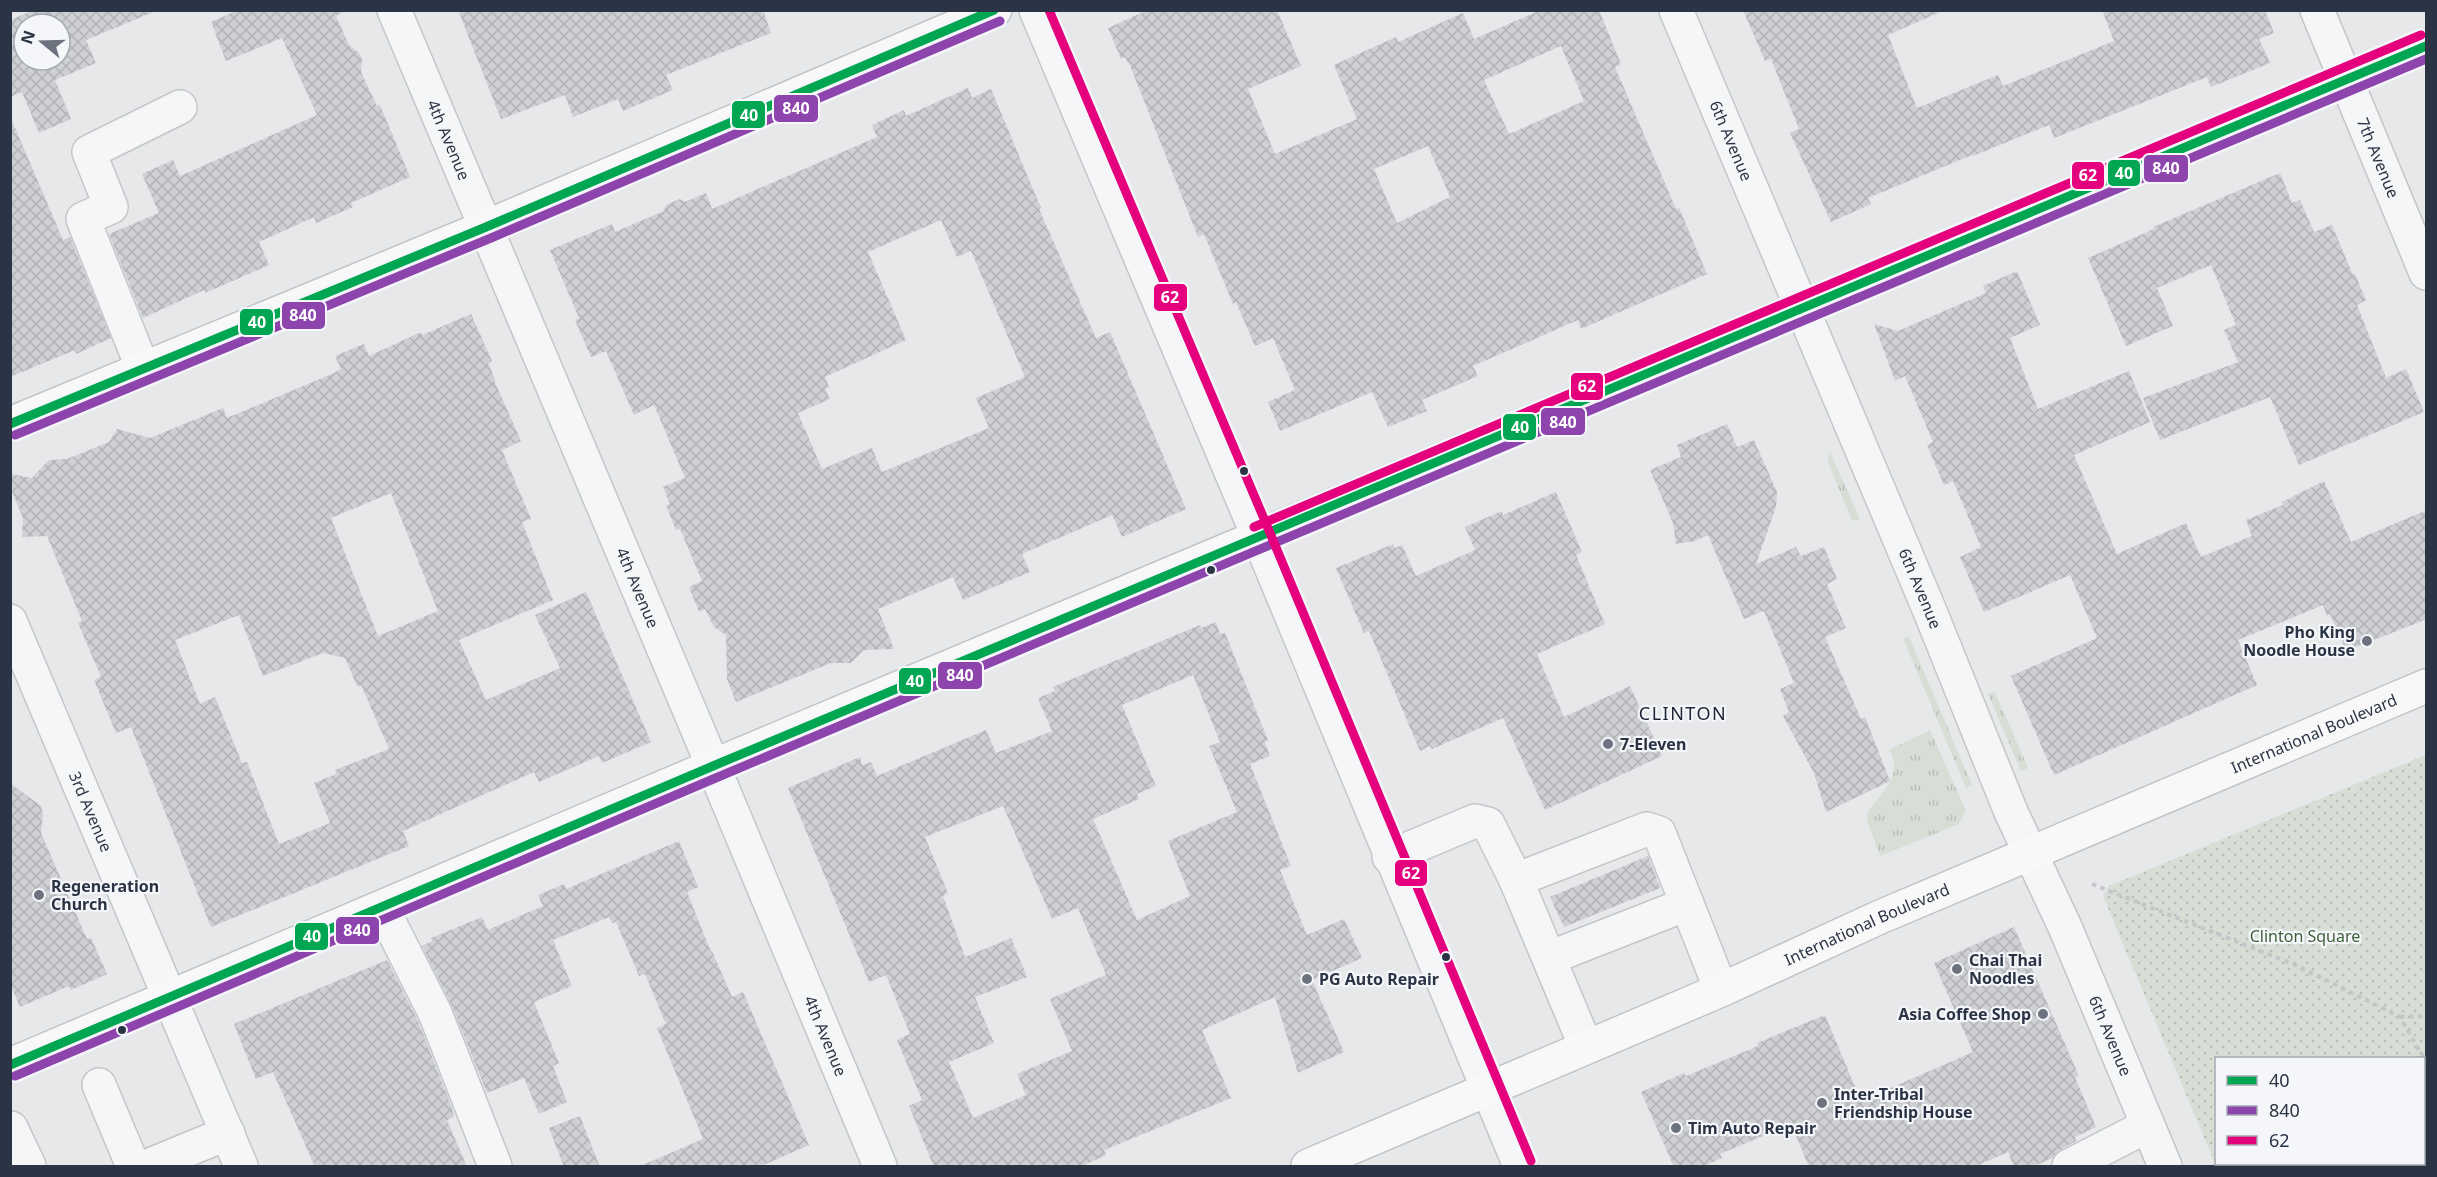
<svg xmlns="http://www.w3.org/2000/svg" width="2437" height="1177" viewBox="0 0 2437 1177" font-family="'Noto Sans',sans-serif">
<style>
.grass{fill:url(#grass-tufts)}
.park{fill:url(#park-dots);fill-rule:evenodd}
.building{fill:url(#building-cross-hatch);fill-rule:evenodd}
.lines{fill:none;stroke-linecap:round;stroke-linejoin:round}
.minor-casing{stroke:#c4c6c8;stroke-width:36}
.major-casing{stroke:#c2c5c8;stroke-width:36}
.path{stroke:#c5c6ca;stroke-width:4;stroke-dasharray:4.5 4.5;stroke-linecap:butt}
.minor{stroke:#f5f6f7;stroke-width:33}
.major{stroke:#f8f8f8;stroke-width:33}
.bus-1-casing{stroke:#f4f6f9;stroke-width:14}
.bus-2-casing{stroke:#f4f6f9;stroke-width:14}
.bus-3-casing{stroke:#f4f6f9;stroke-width:14}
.bus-1{stroke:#00a651;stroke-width:9}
.bus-2{stroke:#8e44ad;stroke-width:9}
.bus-3{stroke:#e5007d;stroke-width:9}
.bus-dot{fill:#2b3445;stroke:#f4f6f9;stroke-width:2}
.poi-dot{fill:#6c737f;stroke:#f4f6f9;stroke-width:2}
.labels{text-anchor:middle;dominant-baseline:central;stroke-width:4.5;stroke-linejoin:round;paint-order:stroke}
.street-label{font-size:16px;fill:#2b3445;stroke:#f4f6f9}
.poi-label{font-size:16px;font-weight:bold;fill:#2b3445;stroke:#f4f6f9;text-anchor:start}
.park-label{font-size:16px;fill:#3f6138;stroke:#f4f6f9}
.neighbourhood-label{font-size:18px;letter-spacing:1.5px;fill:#1d2536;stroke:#f4f6f9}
.line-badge{stroke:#f4f6f9;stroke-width:2}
.badge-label{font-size:16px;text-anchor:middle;font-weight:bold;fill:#fff}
</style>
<defs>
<pattern id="grass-tufts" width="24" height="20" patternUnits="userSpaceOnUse" patternTransform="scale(1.5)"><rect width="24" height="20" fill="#d6ded6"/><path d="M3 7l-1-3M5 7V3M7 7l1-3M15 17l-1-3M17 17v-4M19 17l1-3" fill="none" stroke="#b8bfb9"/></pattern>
<pattern id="park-dots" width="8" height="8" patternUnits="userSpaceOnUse" patternTransform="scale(1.5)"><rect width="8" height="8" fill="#d6ded6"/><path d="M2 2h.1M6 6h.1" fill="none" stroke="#b8bfb9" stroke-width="1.8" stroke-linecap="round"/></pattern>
<pattern id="building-cross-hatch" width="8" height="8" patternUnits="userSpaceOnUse" patternTransform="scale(1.5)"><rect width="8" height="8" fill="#ced0d3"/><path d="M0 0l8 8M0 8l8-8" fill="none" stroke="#b1b3b6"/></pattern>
</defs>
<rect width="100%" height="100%" fill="#e6e8ea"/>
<!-- grass -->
<g class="grass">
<polygon points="1830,452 1860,519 1852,521 1827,459"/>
<polygon points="1909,637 1972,785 1966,788 1903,638"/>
<polygon points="1995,692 2028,768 2021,771 1988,694"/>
<path d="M1930 730 1966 811 1959 824 1880 856 1868 823 1867 814C1879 795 1905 775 1889 750Z"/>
</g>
<!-- park -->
<path class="park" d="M2426 755V1166H2216L2103 896 2109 886ZM2216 1058H2424V1164H2216Z"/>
<!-- building -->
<g class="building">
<path d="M34 10 156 11 86 40 96 63 55 80 71 119 39 133 22 92 10 97V20ZM24 24H60V60H24Z"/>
<polygon points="238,10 347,10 336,16 349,45 359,53 362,59 361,72 377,106 380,105 410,177 351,203 353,207 316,223 314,217 259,242 269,265 205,293 204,290 143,318 109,234 159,213 142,174 173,160 180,176 317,115 282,38 226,61 211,22"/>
<polygon points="458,10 763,10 771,33 666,75 673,90 623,111 618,99 573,117 565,95 501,119"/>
<path d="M1148 10H1277L1301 66 1248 89 1275 154 1357 119 1334 65 1396 37 1398 42 1463 13 1474 39 1541 10H1599L1621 64 1615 67 1676 209 1679 208 1707 274 1581 329 1578 320 1473 366 1478 376 1422 400 1427 411 1388 427 1372 392 1280 431 1268 402 1295 390 1273 338 1255 346 1236 302 1233 304 1204 234 1198 237 1129 63H1128L1125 57 1121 59 1108 28ZM1561 46 1584 101 1509 134 1484 80ZM1428 146 1450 197 1397 223 1374 169Z"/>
<polygon points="1743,10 1945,10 1888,35 1917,108 1998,75 2003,86 2114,41 2102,10 2265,10 2274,33 2259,39 2270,63 2211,87 2207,77 2054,138 2049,125 1973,156 1972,155 1868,198 1871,204 1831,222 1790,133 1799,129 1771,59 1765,61"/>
<path d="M968 88 972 98 991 89 1041 208 1039 209 1096 338 1110 332 1186 509 1122 537 1112 515 1022 554 1030 572 963 600 953 577 878 609 894 649 864 650 851 663H831L736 702 727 679 726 635 714 627 705 609 699 612 689 587 702 581 680 529 676 530 666 505 670 504 663 487 685 478 654 405 634 415 606 351 591 357 575 320 579 318 550 250 612 224 615 232 664 211 666 205 680 199 685 202 706 193 712 209 877 137 872 125 904 110 906 116ZM941 220 957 257 971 251 1025 377 976 398 989 428 882 472 872 448 822 469 798 413 830 399 825 389 829 387 825 377 906 340 868 252Z"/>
<polygon points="10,116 63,240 70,237 111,338 76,354 75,350 10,377"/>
<polygon points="2280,173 2292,203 2300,200 2314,232 2332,225 2353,275 2355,274 2366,300 2357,305 2386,378 2406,369 2424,412 2299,465 2270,397 2160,440 2143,398 2238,362 2224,330 2236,325 2211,265 2157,288 2173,326 2126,346 2088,258 2154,229 2153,227"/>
<polygon points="2017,271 2040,325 2010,338 2038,409 2129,371 2150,422 2074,455 2117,554 2186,523 2201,557 2252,536 2246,520 2283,505 2282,502 2324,481 2351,542 2427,510 2427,619 2346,651 2330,614 2327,616 2323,605 2238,640 2257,685 2054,775 2011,676 2097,638 2070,575 1984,612 1960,557 1981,547 1953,481 1944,485 1927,445 1933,442 1905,376 1895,381 1874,324 1898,331 1986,293 1983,286"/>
<path d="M471 314 492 361 488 363 495 379 494 380 521 441 502 450 531 519 522 522 553 600 459 640 486 700 560 668 535 615 586 592 651 742 602 763 599 756 539 782 534 772 403 831 409 846 211 927 131 727 116 733 94 680 101 677 78 623 82 621 47 536 22 537 23 518 10 487V474L32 478 49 460 67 459 109 442 117 429 150 438 223 408 227 418 334 373 341 369 335 356 364 344 369 356 421 332 422 335ZM391 493 438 611 378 636 331 518ZM239 615 263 676 323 653 345 658 357 686 361 685 389 749 335 770 336 774 314 783 330 823 279 844 247 762 242 763 215 697 200 704 175 640Z"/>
<polygon points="1727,424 1737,447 1754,440 1777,492 1776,507 1756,564 1796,547 1801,556 1824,547 1837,579 1827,584 1846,628 1825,637 1861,719 1865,717 1890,781 1826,812 1814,773 1783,716 1789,712 1780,689 1794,683 1764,611 1744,619 1708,535 1695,541 1676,544 1673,523 1650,470 1681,457 1677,445"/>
<polygon points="1556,492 1582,552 1576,555 1605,624 1537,654 1564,717 1630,686 1662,756 1545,810 1503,718 1432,749 1430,746 1420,751 1369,631 1364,633 1336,568 1393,544 1395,548 1402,545 1416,576 1475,550 1465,527 1502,511 1503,515"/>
<path d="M1216 622 1220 634 1225 633 1268 740 1265 742 1270 756 1250 764 1291 866 1280 870 1307 935 1344 919 1362 958 1312 980 1344 1052 1298 1073 1275 997 1202 1030 1231 1098 1104 1150 1106 1155 1080 1167H934L909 1106 922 1100 897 1040 910 1034 886 975 869 982 788 788 860 757 862 765 871 762 877 776 986 730 996 753 1052 731 1038 698 1055 691 1053 687 1200 625 1201 628ZM1193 675 1220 742 1209 746 1237 812 1168 841 1190 896 1137 920 1093 819 1139 799 1137 794 1156 786 1122 705ZM1003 806 1052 919 1078 908 1106 975 1050 999 1072 1051 1017 1074 1026 1095 973 1118 949 1062 994 1043 975 997 1027 977 1011 938 965 957 943 896 948 893 925 837Z"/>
<polygon points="10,783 41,806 43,815 41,833 87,939 91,938 107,974 71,990 69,986 20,1007 10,984"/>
<polygon points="679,841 698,887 687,892 711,952 712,951 732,997 743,992 809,1145 759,1167 638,1167 703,1139 657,1028 666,1024 645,974 639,976 616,922 612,923 609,917 553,940 572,986 534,1002 559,1063 553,1066 567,1102 539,1114 524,1078 487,1093 452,1006 422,946 432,941 431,938 482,917 488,930 543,906 538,895 564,884 566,889"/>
<polygon points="1648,856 1660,888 1564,927 1550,897"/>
<polygon points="2014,927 2079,1076 2075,1077 2096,1127 2075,1137 2076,1141 2060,1150 2052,1158 2033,1167 2014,1167 2008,1152 1974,1167 1809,1167 1791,1124 1720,1154 1722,1158 1702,1167 1674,1167 1641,1092 1684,1073 1686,1076 1758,1046 1757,1043 1825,1015 1861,1101 1973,1052 1934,963"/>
<polygon points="387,960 418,1021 452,1108 454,1117 447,1120 467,1167 315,1167 273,1072 256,1079 234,1024"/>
<polygon points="580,1116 600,1167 564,1167 549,1128"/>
</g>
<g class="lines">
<defs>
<g id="minor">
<path id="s1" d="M394 10 713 766 880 1166"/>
<polyline points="1036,10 1259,538 1520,1166"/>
<path id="s2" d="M1676 10 1929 609 2011 812 2065 927 2165 1166"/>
<path id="s3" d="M2317 10 2426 273"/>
<polyline points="143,369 83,219 111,207 89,152 180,107"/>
<path id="s4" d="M10 621 241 1166"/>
<polyline points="1389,857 1475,821 1488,824 1516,880 1586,1047"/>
<polyline points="1516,880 1647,829 1659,833 1721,990"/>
<polyline points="382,908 435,1013 495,1166"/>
<polyline points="1549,958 1687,904"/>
<polyline points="99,1085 133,1166"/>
<polyline points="11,1128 29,1166"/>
<polyline points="148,1166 228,1133"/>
<polyline points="2069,1166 2147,1126"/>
</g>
<g id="major">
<polyline points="10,424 486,227 995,10"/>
<polyline points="10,1065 713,766 2426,46"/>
<path id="s5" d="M1308 1166 1721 990 1880 917 2426 686"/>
</g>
</defs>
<!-- minor casing -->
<use href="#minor" class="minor-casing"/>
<!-- major casing -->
<use href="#major" class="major-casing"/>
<!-- path -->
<g class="path">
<polyline points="2092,884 2293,964 2400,1017 2426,1062"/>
<polyline points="2400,1017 2426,1016"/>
<polyline points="2424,1166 2426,1164"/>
</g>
<!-- minor -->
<use href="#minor" class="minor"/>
<!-- major -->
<use href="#major" class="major"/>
<defs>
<g id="bus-1">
<polyline points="10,424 486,227 994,10"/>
<polyline points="10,1065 713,766 2426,46"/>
</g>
<g id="bus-2">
<polyline points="15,435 491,238 1000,21"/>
<polyline points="15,1076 718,777 2426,59"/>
</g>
<g id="bus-3">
<polyline points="1049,10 1270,533 1531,1161"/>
<polyline points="1254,527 2421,35"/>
</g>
</defs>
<!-- bus-1 casing -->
<use href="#bus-1" class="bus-1-casing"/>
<!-- bus-2 casing -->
<use href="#bus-2" class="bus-2-casing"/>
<!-- bus-3 casing -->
<use href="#bus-3" class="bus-3-casing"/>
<!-- bus-1 -->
<use href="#bus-1" class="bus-1"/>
<!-- bus-2 -->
<use href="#bus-2" class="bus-2"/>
<!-- bus-3 -->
<use href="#bus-3" class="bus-3"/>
</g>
<!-- markers -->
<g class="bus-dot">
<circle cx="1244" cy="471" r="5"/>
<circle cx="1211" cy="570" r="5"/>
<circle cx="1446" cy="957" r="5"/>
<circle cx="122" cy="1030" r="5"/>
</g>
<g class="poi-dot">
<circle cx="2367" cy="641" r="6"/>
<circle cx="1608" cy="744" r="6"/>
<circle cx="39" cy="895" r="6"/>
<circle cx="1957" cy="969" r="6"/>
<circle cx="1307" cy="979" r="6"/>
<circle cx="2043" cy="1014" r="6"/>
<circle cx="1822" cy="1103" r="6"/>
<circle cx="1676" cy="1128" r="6"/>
</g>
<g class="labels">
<!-- street labels -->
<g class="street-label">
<text stroke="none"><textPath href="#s1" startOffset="141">4th Avenue</textPath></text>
<text stroke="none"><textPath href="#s2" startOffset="142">6th Avenue</textPath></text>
<text stroke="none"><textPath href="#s3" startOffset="160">7th Avenue</textPath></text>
<text stroke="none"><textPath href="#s1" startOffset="627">4th Avenue</textPath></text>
<text stroke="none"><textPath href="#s2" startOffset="628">6th Avenue</textPath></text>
<text stroke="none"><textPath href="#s5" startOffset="1095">International Boulevard</textPath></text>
<text stroke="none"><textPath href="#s4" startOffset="207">3rd Avenue</textPath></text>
<text stroke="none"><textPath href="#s5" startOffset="609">International Boulevard</textPath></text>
<text stroke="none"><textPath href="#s1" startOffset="1113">4th Avenue</textPath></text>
<text stroke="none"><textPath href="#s2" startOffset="1114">6th Avenue</textPath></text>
</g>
<!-- poi labels -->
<g class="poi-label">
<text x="2355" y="632" text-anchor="end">Pho King<tspan x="2355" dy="18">Noodle House</tspan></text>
<text x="1620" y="744">7-Eleven</text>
<text x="51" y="886">Regeneration<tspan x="51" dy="18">Church</tspan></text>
<text x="1969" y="960">Chai Thai<tspan x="1969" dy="18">Noodles</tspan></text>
<text x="1319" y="979">PG Auto Repair</text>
<text x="2031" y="1014" text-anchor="end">Asia Coffee Shop</text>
<text x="1834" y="1094">Inter-Tribal<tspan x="1834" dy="18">Friendship House</tspan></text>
<text x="1688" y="1128">Tim Auto Repair</text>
</g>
<!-- park labels -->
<g class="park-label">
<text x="2305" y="936">Clinton Square</text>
</g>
<!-- neighbourhood labels -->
<g class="neighbourhood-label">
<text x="1683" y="713">CLINTON</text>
</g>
</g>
<g class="line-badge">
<rect x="773" y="94" width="46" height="29" rx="6" fill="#8e44ad"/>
<rect x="731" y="100" width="35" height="29" rx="6" fill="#00a651"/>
<rect x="2143" y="154" width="46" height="29" rx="6" fill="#8e44ad"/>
<rect x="2107" y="159" width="34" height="28" rx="6" fill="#00a651"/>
<rect x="2071" y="161" width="34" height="29" rx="6" fill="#e5007d"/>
<rect x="1153" y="283" width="35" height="29" rx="6" fill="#e5007d"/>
<rect x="281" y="301" width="45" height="29" rx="6" fill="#8e44ad"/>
<rect x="239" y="308" width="35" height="28" rx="6" fill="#00a651"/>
<rect x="1570" y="372" width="34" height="29" rx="6" fill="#e5007d"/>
<rect x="1540" y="407" width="46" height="29" rx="6" fill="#8e44ad"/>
<rect x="1502" y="413" width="35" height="28" rx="6" fill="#00a651"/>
<rect x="937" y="661" width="46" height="29" rx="6" fill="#8e44ad"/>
<rect x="898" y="667" width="34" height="28" rx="6" fill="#00a651"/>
<rect x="1394" y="859" width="34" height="28" rx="6" fill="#e5007d"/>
<rect x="335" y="916" width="45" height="29" rx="6" fill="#8e44ad"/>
<rect x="294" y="922" width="35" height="29" rx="6" fill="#00a651"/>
</g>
<g class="badge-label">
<text x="796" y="114">840</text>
<text x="749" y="121">40</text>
<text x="2166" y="174">840</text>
<text x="2124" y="179">40</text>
<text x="2088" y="181">62</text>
<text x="1170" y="303">62</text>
<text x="303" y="321">840</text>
<text x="257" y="328">40</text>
<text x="1587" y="392">62</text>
<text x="1563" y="428">840</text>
<text x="1520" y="433">40</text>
<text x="960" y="681">840</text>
<text x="915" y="687">40</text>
<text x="1411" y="879">62</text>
<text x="357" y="936">840</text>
<text x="312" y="942">40</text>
</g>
<!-- border -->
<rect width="2437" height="1177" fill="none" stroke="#2b3445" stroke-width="24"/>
<!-- legend -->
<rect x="2215" y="1057" width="210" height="108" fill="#f4f6f9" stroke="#a4a8b1" stroke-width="1.5"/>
<rect x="2227" y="1076" width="30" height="9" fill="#00a651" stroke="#a4a8b1" stroke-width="1.5"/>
<text x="2269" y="1087" font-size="18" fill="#2b3445">40</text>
<rect x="2227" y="1106" width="30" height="9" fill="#8e44ad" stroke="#a4a8b1" stroke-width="1.5"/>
<text x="2269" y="1117" font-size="18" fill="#2b3445">840</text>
<rect x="2227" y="1136" width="30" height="9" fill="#e5007d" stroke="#a4a8b1" stroke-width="1.5"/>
<text x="2269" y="1147" font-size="18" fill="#2b3445">62</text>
<!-- north arrow -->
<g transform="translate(42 42) rotate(289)"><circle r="28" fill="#f4f6f9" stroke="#a4a8b1" stroke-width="1.5"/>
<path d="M0-4.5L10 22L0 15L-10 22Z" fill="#6c737f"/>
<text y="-9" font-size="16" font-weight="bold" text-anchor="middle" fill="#2b3445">N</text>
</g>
</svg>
